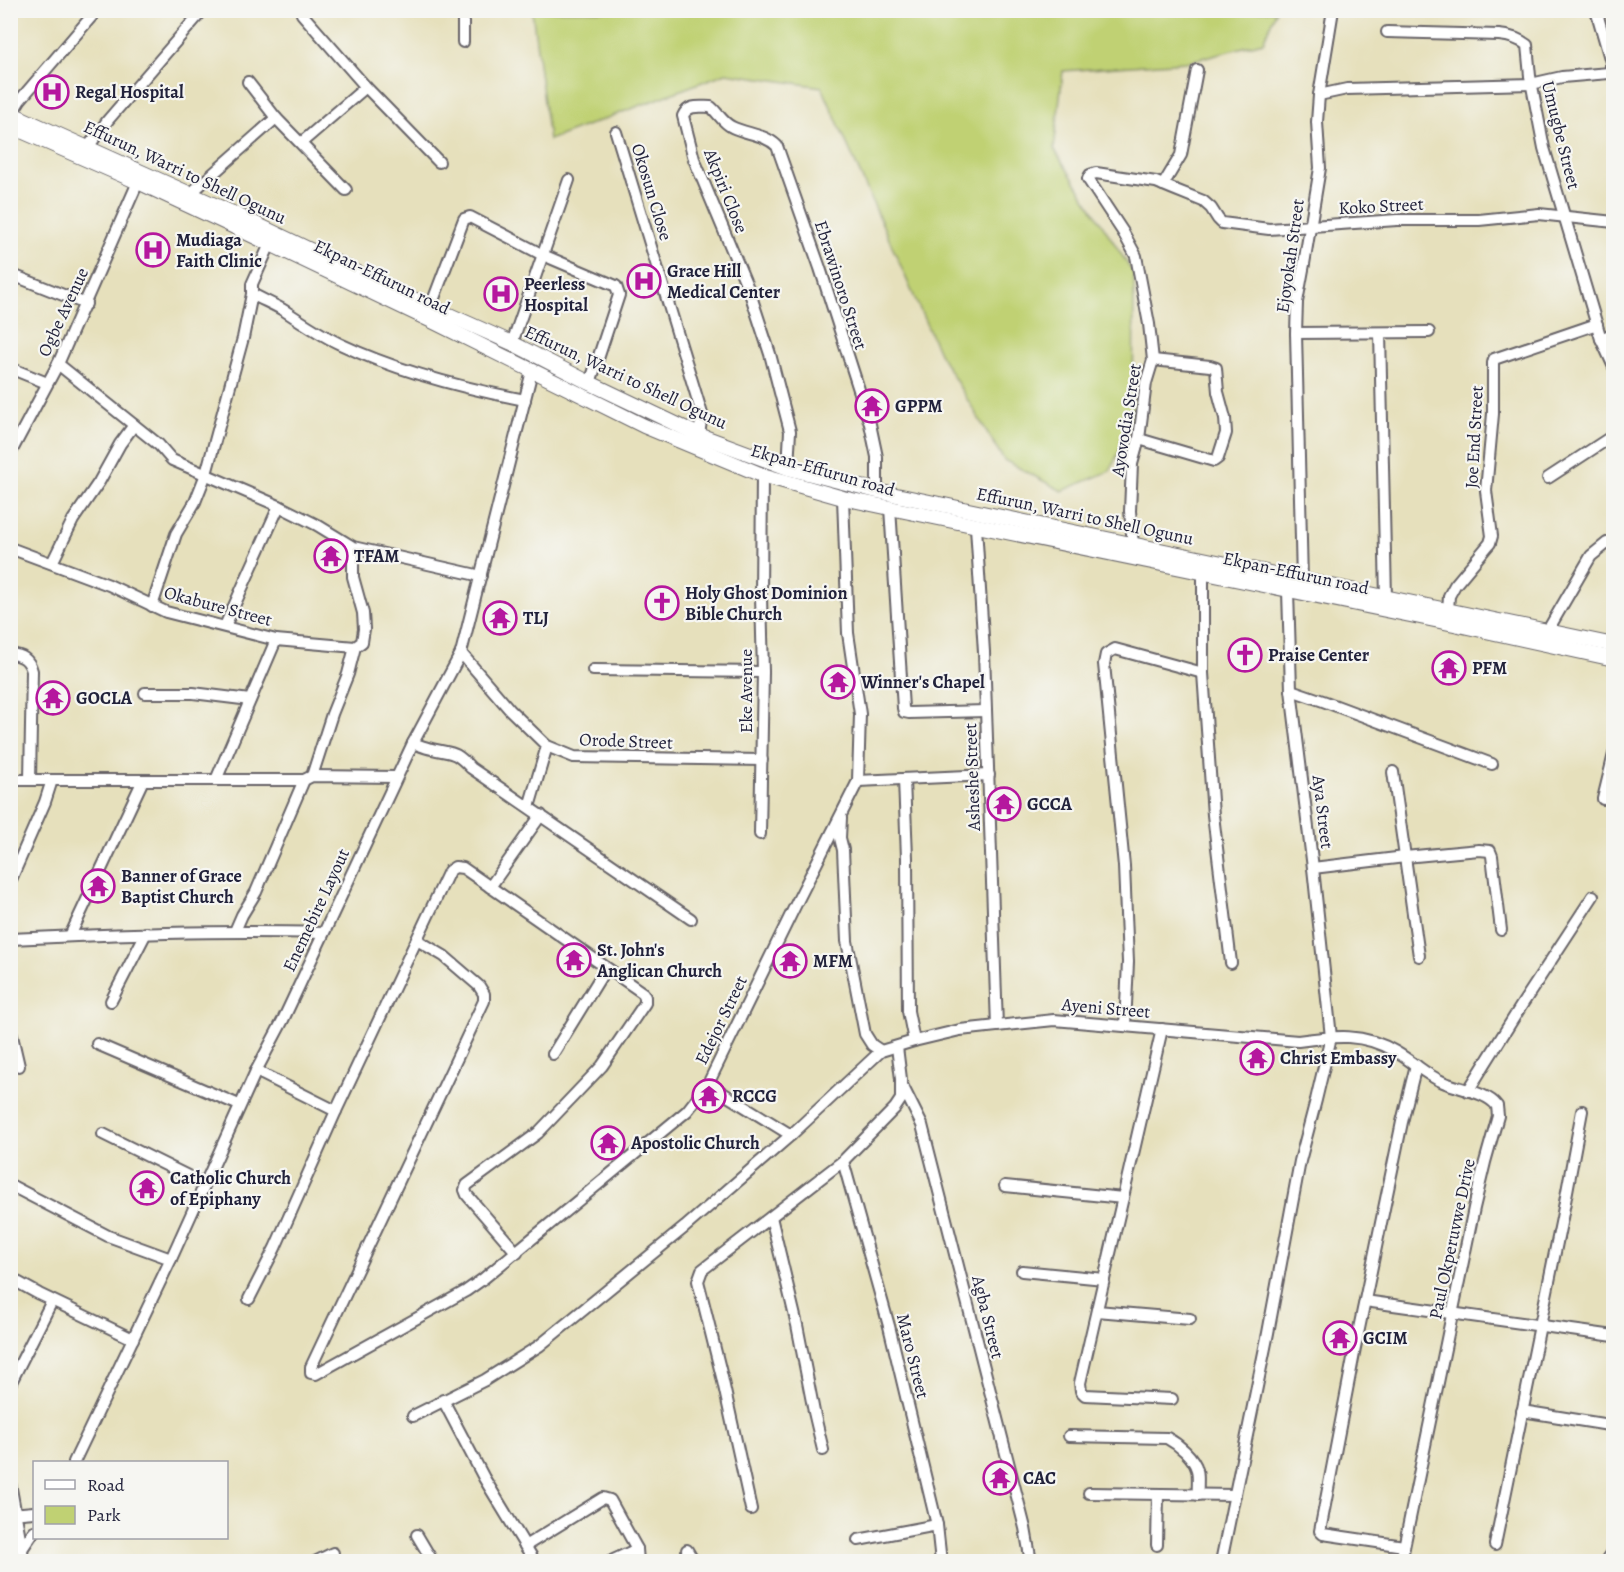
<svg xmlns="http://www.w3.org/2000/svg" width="1624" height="1572" viewBox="0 0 1624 1572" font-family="Alegreya,serif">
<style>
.green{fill:#c0d173;stroke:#717a57;stroke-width:1.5}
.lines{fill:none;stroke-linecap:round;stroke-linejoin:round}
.street-casing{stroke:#676468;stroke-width:14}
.secondary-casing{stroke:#676468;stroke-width:16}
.street{stroke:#fff;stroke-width:10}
.secondary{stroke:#fff;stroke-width:14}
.labels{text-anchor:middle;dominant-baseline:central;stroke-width:4.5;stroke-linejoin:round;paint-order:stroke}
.poi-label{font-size:18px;font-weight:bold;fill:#22223b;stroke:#f6f6f2;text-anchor:start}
.street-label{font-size:18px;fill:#22223b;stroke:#f6f6f2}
</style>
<rect width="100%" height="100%" fill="#f6f6f2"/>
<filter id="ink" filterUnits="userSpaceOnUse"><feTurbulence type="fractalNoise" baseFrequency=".0167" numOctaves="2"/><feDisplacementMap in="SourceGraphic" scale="12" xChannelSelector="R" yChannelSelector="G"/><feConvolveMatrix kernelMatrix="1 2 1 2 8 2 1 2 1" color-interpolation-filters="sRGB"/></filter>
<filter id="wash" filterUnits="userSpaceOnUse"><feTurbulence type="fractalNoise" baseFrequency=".008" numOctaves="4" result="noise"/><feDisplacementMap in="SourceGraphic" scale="24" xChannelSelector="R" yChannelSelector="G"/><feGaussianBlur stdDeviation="1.35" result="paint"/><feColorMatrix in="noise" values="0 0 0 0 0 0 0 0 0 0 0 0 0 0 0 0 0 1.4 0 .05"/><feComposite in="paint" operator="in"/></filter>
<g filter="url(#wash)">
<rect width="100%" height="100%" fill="#e6e0bc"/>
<!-- green -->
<polygon class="green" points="532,11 1276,11 1263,42 1186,62 1063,71 1054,149 1134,274 1133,421 1110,471 1062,491 1004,460 939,353 822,87 726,73 549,140"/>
</g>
<g filter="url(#ink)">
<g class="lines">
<defs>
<g id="street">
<polyline points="463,10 463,42"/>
<polyline points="302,14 366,87 439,162"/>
<path d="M1387 32 1499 35C1510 36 1518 38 1527 45L1530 76 1544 148 1601 339 1614 367"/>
<polyline points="248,82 276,118 346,190"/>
<polyline points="1319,95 1347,89 1531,84 1562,77 1609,73 1611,71 1611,62 1596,10"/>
<polyline points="12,113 20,100 97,10"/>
<polyline points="616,132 702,414 699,435"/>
<polyline points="301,143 366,87"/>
<polyline points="88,147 108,120 203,10"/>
<polyline points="1163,185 1181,155 1197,70"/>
<polyline points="190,194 276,118"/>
<polyline points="10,274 86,304"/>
<path d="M252 294C263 300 275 305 285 311 303 323 321 335 340 344 399 372 462 388 525 400"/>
<polyline points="431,306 464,219 470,217 543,255 616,286 619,295 590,383"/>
<polyline points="1296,333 1429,332"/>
<polyline points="1380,333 1386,598 1384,604"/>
<polyline points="1601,339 1614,333"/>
<polyline points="512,343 569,180"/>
<polyline points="58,364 159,445 172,460 279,506 317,525 353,547 481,576"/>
<polyline points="10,368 47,383"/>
<polyline points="1139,439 1214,461 1218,458 1226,433 1225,418 1218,392 1216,368 1210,366 1153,360"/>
<polyline points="10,454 58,364 138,182"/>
<path d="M788 468 790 431 770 354 750 293 694 159 683 116C688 104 700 107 711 107 718 113 723 123 732 127 746 134 765 134 777 146L820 268 870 424 877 457V491"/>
<polyline points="1548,478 1614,435"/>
<polyline points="890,508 903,708 904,712 909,713 986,711"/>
<polyline points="976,527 984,652 997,1026"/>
<polyline points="1133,545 1130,511 1132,464 1139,439 1146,383 1153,360 1149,324 1136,256 1123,232 1088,179 1090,175 1096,173 1156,182 1173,189 1203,201 1211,208 1218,219 1222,223 1269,229 1397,220 1479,220 1539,214 1614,222"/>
<polyline points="10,548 109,585 166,612 276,640 355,647"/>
<polyline points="52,563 73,520 99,482 120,444 134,425"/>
<polyline points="1203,572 1203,673 1213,815 1231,963"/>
<polyline points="1302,581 1296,333 1297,302 1304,264 1320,168 1317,122 1319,95 1333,10"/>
<polyline points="152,606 176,534 195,502 206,474 243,338 252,294 252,284 270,244"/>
<polyline points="1448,610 1449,596 1455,585 1490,543 1492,536 1486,491 1493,414 1493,363 1494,359 1597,324"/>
<polyline points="225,626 279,506"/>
<polyline points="1548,630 1591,556 1607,543 1614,540"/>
<polyline points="461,653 510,710 547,746 574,757 762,760"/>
<path d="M10 654C22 655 29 659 32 671L30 780"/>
<polyline points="593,670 763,672"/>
<polyline points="1291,690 1323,701 1492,764"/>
<polyline points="145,693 193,693 250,700"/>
<path d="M413 743C419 745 426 748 432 749 453 754 454 750 471 768L691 919"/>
<polyline points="1393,772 1419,956"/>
<polyline points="312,776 332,714 348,674 355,647 362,642 364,629 363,613 353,577 353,547"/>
<polyline points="904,779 907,858 908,1011 914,1041"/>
<polyline points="10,780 304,780 312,776 396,777"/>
<polyline points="216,780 276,640"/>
<polyline points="858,781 989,775"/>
<polyline points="1603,799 1614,754"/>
<polyline points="529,807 547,746"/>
<polyline points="841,818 840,838 843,850 847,941 865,1034 872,1045 881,1051"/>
<polyline points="760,834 763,672 761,596 762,475"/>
<polyline points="1313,868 1405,857 1479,850 1490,851 1492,856 1501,930"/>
<polyline points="10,882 45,802 52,780"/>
<polyline points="490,887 541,815"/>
<polyline points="235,931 242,915 256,892 304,780"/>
<polyline points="70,936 143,780"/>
<path d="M10 939C115 934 219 930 323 933"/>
<polyline points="417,940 444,956 479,986 484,994 484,1001 311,1367 311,1373 316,1374 466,1291 483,1279 687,1111 708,1084 798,900 858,781 860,714 848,633 843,498"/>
<polyline points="111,1001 146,933"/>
<polyline points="1125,1026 1128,962 1124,866 1104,664 1106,654 1115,649 1203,673"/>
<polyline points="10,1027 19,1066"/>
<polyline points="1162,1029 1080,1383 1081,1391 1085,1395 1172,1399"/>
<polyline points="97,1044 239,1105"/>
<polyline points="553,1054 606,968"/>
<polyline points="256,1071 336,1111"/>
<polyline points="708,1084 791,1135"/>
<polyline points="903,1087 922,1125 1025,1528 1031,1562"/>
<polyline points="1468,1091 1523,1003 1593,896"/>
<polyline points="103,1134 204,1184"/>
<polyline points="843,1161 889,1326 937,1525 941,1562"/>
<polyline points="10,1185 108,1236 171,1259"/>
<polyline points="1005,1186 1123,1198"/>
<polyline points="771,1217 797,1325 814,1412 823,1450"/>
<polyline points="1022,1271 1104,1279"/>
<polyline points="10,1278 39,1294 133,1339"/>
<polyline points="249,1299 275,1248 336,1111 449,871 455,867 463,868 643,993 645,997 645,1003 602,1066 538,1133 467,1185 465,1190 467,1195 517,1253"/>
<polyline points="1365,1301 1614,1336"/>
<polyline points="1097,1311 1190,1319"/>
<polyline points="10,1384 52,1301"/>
<polyline points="443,1400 484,1478 535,1562"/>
<polyline points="1522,1411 1609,1425"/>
<path d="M413 1416 485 1380 539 1346 685 1227 791 1135 881 1051 914 1041 960 1030 1054 1020 1298 1041C1334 1036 1363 1032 1396 1052 1412 1061 1426 1075 1443 1082 1459 1089 1487 1092 1497 1106L1498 1116 1485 1162 1474 1208 1401 1562"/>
<path d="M1069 1436 1167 1438C1178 1444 1194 1457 1197 1470 1199 1477 1197 1487 1198 1495"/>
<polyline points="74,1462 171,1259 256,1071 283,1020 413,743 461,653 532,371"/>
<polyline points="10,1483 22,1549 23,1562"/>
<polyline points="1089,1493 1235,1495"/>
<polyline points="751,1509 722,1377 698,1281 702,1270 843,1161 895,1108 901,1099 901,1079 897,1047"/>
<polyline points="11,1514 34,1512"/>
<polyline points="417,1535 433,1562"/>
<polyline points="858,1540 937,1525"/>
<polyline points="1157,1545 1158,1494"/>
<polyline points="1495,1545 1562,1218 1582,1111"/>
<polyline points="525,1546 603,1498 610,1500 637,1549 638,1562"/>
<polyline points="1404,1546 1323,1534 1320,1531 1355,1348 1402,1122 1416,1065"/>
<polyline points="22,1549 34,1531"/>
<polyline points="687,1550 694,1562"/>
<polyline points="315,1562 333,1553"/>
<polyline points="609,1562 637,1549"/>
<polyline points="1221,1562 1268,1333 1300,1161 1316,1100 1331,1037 1313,868 1291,690 1288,591"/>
<polyline points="1605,1562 1614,1549"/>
</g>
<g id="secondary">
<polyline points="10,113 239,216 402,294 512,343 590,383 699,435 788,468 877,491 1614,645"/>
<polyline points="10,126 138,182 243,231 434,322 644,426 762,475 843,498 890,508 1454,624 1614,659"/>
</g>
</defs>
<!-- street casing -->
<use href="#street" class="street-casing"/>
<!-- secondary casing -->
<use href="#secondary" class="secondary-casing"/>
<!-- street -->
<use href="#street" class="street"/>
<!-- secondary -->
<use href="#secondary" class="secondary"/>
</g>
</g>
<!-- icons -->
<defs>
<symbol id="hospital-ring" viewBox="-11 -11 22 22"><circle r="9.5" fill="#f6f6f2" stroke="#b5179e" stroke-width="1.5"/><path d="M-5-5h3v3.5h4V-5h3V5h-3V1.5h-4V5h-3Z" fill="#b5179e"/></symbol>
<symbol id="temple-ring" viewBox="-11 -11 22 22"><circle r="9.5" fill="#f6f6f2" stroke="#b5179e" stroke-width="1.5"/><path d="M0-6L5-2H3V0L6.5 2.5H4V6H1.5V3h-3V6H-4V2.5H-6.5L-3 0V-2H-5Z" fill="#b5179e"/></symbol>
<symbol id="church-ring" viewBox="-11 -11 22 22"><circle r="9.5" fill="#f6f6f2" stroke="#b5179e" stroke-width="1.5"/><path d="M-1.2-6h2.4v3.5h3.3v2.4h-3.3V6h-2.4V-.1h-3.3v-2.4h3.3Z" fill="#b5179e"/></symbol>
</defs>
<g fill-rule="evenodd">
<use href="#hospital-ring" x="33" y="73" width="38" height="38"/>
<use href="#hospital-ring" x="134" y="231" width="38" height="38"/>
<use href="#hospital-ring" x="625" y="262" width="38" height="38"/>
<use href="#hospital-ring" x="482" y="275" width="38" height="38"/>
<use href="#temple-ring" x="853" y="387" width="38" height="38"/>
<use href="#temple-ring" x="312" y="537" width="38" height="38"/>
<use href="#church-ring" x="643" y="584" width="38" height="38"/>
<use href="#temple-ring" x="481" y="599" width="38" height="38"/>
<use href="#church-ring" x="1226" y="636" width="38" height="38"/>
<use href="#temple-ring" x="1430" y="649" width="38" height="38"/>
<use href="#temple-ring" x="819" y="663" width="38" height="38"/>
<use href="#temple-ring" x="34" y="679" width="38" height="38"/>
<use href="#temple-ring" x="985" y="785" width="38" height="38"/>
<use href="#temple-ring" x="79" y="867" width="38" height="38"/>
<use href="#temple-ring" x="555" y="941" width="38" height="38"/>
<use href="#temple-ring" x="771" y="942" width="38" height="38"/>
<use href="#temple-ring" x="1238" y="1039" width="38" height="38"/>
<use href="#temple-ring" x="690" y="1077" width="38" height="38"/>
<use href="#temple-ring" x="589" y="1124" width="38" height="38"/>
<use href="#temple-ring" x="128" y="1169" width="38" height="38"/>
<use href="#temple-ring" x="1321" y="1319" width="38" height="38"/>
<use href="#temple-ring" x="981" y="1459" width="38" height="38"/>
</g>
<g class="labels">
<!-- poi labels -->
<g class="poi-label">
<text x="75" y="92">Regal Hospital</text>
<text x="176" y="240">Mudiaga<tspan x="176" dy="21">Faith Clinic</tspan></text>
<text x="667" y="271">Grace Hill<tspan x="667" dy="21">Medical Center</tspan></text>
<text x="524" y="284">Peerless<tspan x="524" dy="21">Hospital</tspan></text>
<text x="895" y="406">GPPM</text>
<text x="354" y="556">TFAM</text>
<text x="685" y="593">Holy Ghost Dominion<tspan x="685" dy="21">Bible Church</tspan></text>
<text x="523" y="618">TLJ</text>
<text x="1268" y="655">Praise Center</text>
<text x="1472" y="668">PFM</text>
<text x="861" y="682">Winner's Chapel</text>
<text x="76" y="698">GOCLA</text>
<text x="1027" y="804">GCCA</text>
<text x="121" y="876">Banner of Grace<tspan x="121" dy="21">Baptist Church</tspan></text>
<text x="597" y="950">St. John's<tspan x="597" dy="21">Anglican Church</tspan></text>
<text x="813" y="961">MFM</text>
<text x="1280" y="1058">Christ Embassy</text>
<text x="732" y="1096">RCCG</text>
<text x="631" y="1143">Apostolic Church</text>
<text x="170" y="1178">Catholic Church<tspan x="170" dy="21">of Epiphany</tspan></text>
<text x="1363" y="1338">GCIM</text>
<text x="1023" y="1478">CAC</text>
</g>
<!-- street labels -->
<g class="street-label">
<text transform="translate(1561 135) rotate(76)">Umugbe Street</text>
<text transform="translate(185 172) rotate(25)">Effurun, Warri to Shell Ogunu</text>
<text transform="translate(726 191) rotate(68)">Akpiri Close</text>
<text transform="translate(652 192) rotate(73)">Okosun Close</text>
<text transform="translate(1381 206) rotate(-3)">Koko Street</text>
<text transform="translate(1290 256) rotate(-82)">Ejoyokah Street</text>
<text transform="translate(382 277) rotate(26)">Ekpan-Effurun road</text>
<text transform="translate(841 285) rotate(72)">Ebrawinoro Street</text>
<text transform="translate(63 312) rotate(-65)">Ogbe Avenue</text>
<text transform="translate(626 377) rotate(25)">Effurun, Warri to Shell Ogunu</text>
<text transform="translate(1126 420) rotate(-81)">Ayovodia Street</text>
<text transform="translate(1474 437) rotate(-87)">Joe End Street</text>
<text transform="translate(823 470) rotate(16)">Ekpan-Effurun road</text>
<text transform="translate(1085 516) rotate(12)">Effurun, Warri to Shell Ogunu</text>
<text transform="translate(1296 573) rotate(12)">Ekpan-Effurun road</text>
<text transform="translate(218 606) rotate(15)">Okabure Street</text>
<text transform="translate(746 691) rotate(-90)">Eke Avenue</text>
<text transform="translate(626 741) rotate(2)">Orode Street</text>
<text transform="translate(972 777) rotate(-92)">Asheshe Street</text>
<text transform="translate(1323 812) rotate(83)">Aya Street</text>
<text transform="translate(316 910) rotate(-65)">Enemebire Layout</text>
<text transform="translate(1106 1008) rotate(5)">Ayeni Street</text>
<text transform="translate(721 1020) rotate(-64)">Edejor Street</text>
<text transform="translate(1452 1239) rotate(-78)">Paul Okperuvwe Drive</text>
<text transform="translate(988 1317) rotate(76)">Agba Street</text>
<text transform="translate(913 1356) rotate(76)">Maro Street</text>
</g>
</g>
<!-- margin -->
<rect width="1624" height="1572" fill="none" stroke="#f6f6f2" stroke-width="36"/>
<!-- legend -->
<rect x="33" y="1461" width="195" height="78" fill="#f6f6f2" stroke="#a1a1a9" stroke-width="1.5"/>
<rect x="45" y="1480" width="30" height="9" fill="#ffffff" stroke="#a1a1a9" stroke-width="1.5"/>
<text x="87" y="1491" font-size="18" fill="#22223b">Road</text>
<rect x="45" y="1506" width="30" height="18" fill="#c0d173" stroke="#a1a1a9" stroke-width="1.5"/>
<text x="87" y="1521" font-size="18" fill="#22223b">Park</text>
</svg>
